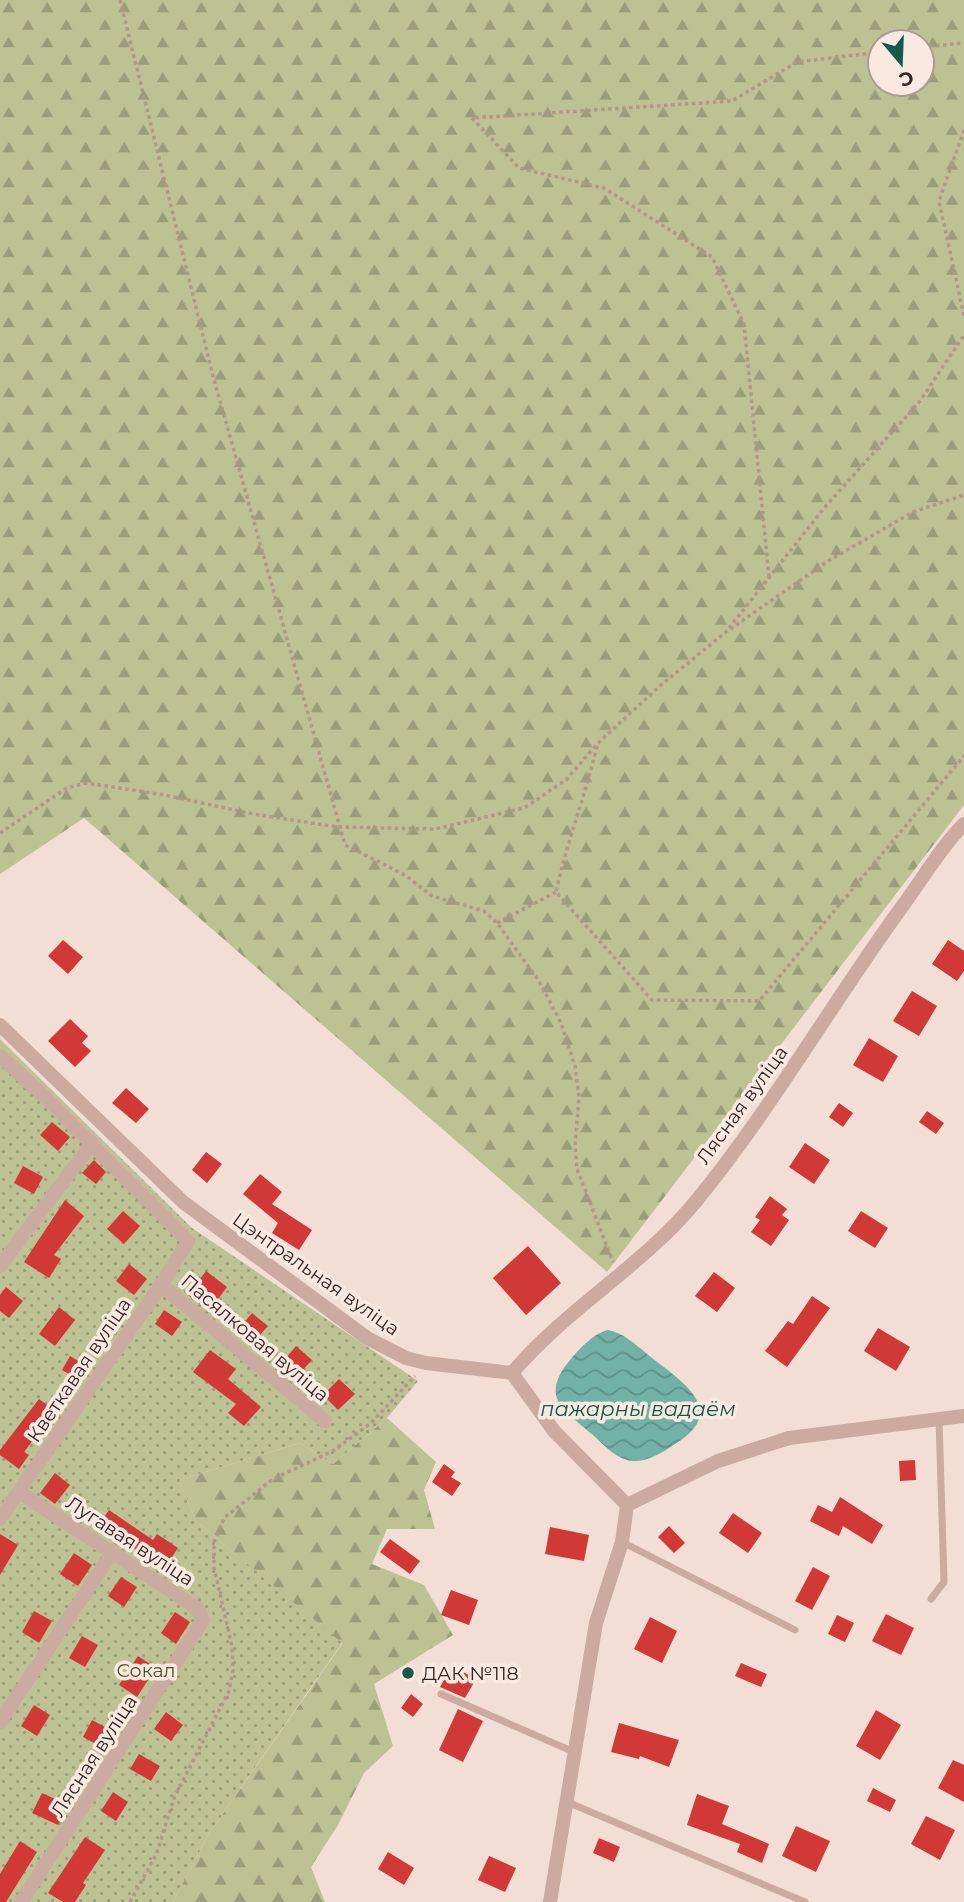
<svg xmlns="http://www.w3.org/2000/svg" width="964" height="1902" viewBox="0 0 964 1902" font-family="Montserrat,sans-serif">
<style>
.forest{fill:url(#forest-firs);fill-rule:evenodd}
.garden{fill:url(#garden-dots)}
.water{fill:url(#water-waves)}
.building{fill:#d03935}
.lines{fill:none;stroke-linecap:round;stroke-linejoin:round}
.path{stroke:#b7948a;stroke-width:3.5;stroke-dasharray:3.5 3.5;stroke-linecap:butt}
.service{stroke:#cbaaa0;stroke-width:7}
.minor{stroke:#cbaaa0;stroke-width:14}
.poi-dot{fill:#17584e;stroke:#fae9e1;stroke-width:2.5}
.labels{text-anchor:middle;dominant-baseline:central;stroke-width:7;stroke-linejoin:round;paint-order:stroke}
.street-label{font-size:19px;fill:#342624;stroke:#fae9e1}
.park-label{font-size:19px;fill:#4d5426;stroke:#fae9e1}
.poi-label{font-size:19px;fill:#342624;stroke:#fae9e1;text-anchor:start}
.water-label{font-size:21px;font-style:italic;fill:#17584e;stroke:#fae9e1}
</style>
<defs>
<pattern id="forest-firs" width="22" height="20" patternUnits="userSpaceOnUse" patternTransform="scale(1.75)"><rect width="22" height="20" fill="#bdc294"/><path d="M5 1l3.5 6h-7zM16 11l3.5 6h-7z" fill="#9a9d79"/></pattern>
<pattern id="garden-dots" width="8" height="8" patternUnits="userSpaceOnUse" patternTransform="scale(1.75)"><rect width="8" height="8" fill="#bdc294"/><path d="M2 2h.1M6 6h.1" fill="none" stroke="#9a9d79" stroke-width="1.8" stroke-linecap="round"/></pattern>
<pattern id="water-waves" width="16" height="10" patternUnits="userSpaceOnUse" patternTransform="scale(1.75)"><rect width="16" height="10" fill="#72b1a6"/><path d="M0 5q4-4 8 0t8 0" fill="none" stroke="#5e9087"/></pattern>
</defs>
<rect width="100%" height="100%" fill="#f2ded5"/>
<!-- forest -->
<g class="forest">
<path d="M0 0H964V805L607 1272 84 818 0 874ZM922 42V84H880V42Z"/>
<polygon points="387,1418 436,1462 424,1490 435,1529 387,1529 372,1564 424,1585 453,1635 374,1684 393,1746 364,1773 338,1825 311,1867 325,1902 173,1902 208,1835 342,1644 196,1521 179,1480 300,1443 333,1464"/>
</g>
<!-- garden -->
<polygon class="garden" points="0,1039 192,1228 418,1381 387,1418 333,1464 300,1443 179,1480 196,1521 342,1643 208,1835 173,1902 0,1902"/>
<!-- water -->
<path class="water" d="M607 1330C625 1332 641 1350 656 1361 690 1387 727 1414 672 1446 662 1453 646 1462 633 1461 617 1460 604 1445 593 1435 564 1410 539 1398 570 1360 580 1348 592 1335 607 1330Z"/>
<!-- building -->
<g class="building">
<polygon points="63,940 83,957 68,974 48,956"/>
<polygon points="948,940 964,951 964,971 957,981 932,964"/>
<polygon points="912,991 937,1006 919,1036 893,1021"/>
<polygon points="70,1019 88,1036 82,1043 91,1051 75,1067 48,1041"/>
<polygon points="869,1038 898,1056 883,1082 853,1065"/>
<polygon points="126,1088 149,1109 136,1123 112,1103"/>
<polygon points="839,1103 853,1113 843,1127 829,1117"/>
<polygon points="927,1111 944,1123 936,1134 919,1122"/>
<polygon points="52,1122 70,1137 58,1151 40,1135"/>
<polygon points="805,1143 830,1160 814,1184 789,1167"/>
<polygon points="206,1152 222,1164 207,1183 192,1170"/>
<polygon points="94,1160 106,1172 96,1184 82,1173"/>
<polygon points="23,1166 43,1177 34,1194 14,1183"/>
<polygon points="260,1174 282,1192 272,1204 312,1230 299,1250 272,1233 278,1223 243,1194"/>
<polygon points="770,1196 787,1209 782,1215 789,1220 771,1246 751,1232 760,1220 755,1217"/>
<polygon points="65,1200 84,1216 54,1255 61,1259 49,1278 24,1262"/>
<polygon points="123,1211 140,1226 124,1244 107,1229"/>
<polygon points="861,1211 888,1228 875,1248 848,1231"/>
<polygon points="528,1246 561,1283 526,1315 493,1278"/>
<polygon points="129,1264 147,1279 134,1295 116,1281"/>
<polygon points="206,1271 227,1287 209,1311 188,1295"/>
<polygon points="714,1272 735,1288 717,1312 695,1296"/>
<polygon points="6,1287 23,1301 9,1318 0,1311 0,1295"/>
<polygon points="812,1296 830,1308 787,1367 765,1351 788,1321 793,1324"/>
<polygon points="59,1307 75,1320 55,1346 39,1334"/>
<polygon points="164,1310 182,1322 172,1336 155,1324"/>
<polygon points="252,1313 268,1326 252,1344 236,1332"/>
<polygon points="878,1328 910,1347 896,1371 864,1351"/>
<polygon points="296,1346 312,1360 296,1377 281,1364"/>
<polygon points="210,1350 236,1369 228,1379 261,1407 244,1426 228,1413 236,1404 193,1372"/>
<polygon points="70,1356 87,1366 79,1380 62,1370"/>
<polygon points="339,1379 355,1394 338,1410 323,1395"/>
<polygon points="39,1399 55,1411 24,1452 29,1455 19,1469 0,1455 0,1450"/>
<polygon points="915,1460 916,1480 900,1481 899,1461"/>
<polygon points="444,1464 455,1472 451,1477 461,1483 452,1496 432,1482"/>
<polygon points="55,1473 70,1485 55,1504 40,1493"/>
<polygon points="840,1497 883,1525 872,1544 843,1526 839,1536 810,1521 818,1505 832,1512"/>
<polygon points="109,1510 153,1540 157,1534 178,1548 164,1569 99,1524"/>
<polygon points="733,1513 762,1533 748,1553 719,1533"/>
<polygon points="669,1526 685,1543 674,1553 658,1537"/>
<polygon points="550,1527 589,1535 584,1561 545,1554"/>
<polygon points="0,1534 18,1545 0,1575"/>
<polygon points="390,1539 420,1561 410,1574 380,1552"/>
<polygon points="74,1553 92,1565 78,1586 60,1574"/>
<polygon points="813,1567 830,1576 812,1610 795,1601"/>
<polygon points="121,1577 137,1587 124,1607 108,1596"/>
<polygon points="451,1590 478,1600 469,1625 441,1615"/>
<polygon points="34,1611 52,1621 39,1643 22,1632"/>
<polygon points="175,1612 190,1622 176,1644 161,1633"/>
<polygon points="886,1614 914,1628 901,1655 872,1641"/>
<polygon points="837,1615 854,1623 845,1642 828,1634"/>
<polygon points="650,1617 677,1631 662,1663 634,1649"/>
<polygon points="82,1636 98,1645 85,1667 69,1658"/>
<polygon points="138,1656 156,1668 137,1697 119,1685"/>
<polygon points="741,1663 767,1674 761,1687 735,1676"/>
<polygon points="452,1666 476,1679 465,1698 440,1687"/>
<polygon points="411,1694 423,1704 413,1717 401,1708"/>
<polygon points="34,1705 50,1715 37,1736 21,1726"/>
<polygon points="458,1709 483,1721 463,1762 439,1750"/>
<polygon points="876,1710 901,1725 880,1760 856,1746"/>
<polygon points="166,1712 183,1725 171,1741 154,1729"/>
<polygon points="92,1720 118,1734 107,1750 83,1737"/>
<polygon points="619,1723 679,1740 669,1767 640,1756 639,1759 611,1752"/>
<polygon points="139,1754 160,1766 151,1781 130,1769"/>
<polygon points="953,1760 964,1765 964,1802 938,1788"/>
<polygon points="873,1788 896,1800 890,1812 867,1801"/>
<polygon points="113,1792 128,1802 116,1821 101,1811"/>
<polygon points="42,1793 68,1805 58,1825 32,1813"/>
<polygon points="697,1794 729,1806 722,1824 769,1844 762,1863 737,1852 740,1844 687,1825"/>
<polygon points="926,1816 955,1830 940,1860 911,1844"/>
<polygon points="796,1826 830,1841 816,1872 782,1856"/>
<polygon points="85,1837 105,1850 83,1883 86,1885 75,1902 63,1902 48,1893"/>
<polygon points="599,1838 620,1847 614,1862 593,1853"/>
<polygon points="20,1841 37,1852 6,1902 0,1902 0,1874"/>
<polygon points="388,1852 414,1868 404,1885 378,1869"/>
<polygon points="489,1856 516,1868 505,1892 478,1880"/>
</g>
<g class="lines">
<!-- path -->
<g class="path">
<polyline points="120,0 213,376 345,845 405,875 432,896 484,911 497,923 539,981 561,1023 575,1066 579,1097 575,1146 577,1169 613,1262"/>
<polyline points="922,47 964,43"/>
<polyline points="964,130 939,201 964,316"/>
<polyline points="769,577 744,324 712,257 604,188 519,168 472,118 732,101 797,62 880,52"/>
<polyline points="729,628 825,507 920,401 964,335"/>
<path d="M597 746C585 797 567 841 556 892L652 1000 759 1001 964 756"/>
<polyline points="0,833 67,788 86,783 165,795 253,814 338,827 435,829 524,808 566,780 597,744 661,685 726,632 828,561 913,512 964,495"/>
<polyline points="497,923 556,892"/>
<polyline points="130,1902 156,1855 174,1798 229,1691 233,1670 232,1646 214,1568 214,1542 224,1518 273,1479 333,1451 371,1423 415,1376"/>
</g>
<!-- service -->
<g class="service">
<polyline points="622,1542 795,1630"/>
<polyline points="931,1599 944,1582 939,1419"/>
<polyline points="441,1694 574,1752"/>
<polyline points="567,1802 805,1902"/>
</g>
<!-- minor -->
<g class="minor">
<polyline points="0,1025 183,1202 367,1338 406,1358 426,1363 512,1373 554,1431 627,1505 718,1461 789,1438 964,1416"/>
<polyline points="0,1056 45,1097 188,1241 161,1285 0,1519"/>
<polyline points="0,1266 92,1143"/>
<polyline points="161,1285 325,1421"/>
<path d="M512 1373C567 1308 643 1266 697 1200 773 1107 833 1001 904 904 923 878 941 847 964 824"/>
<polyline points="19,1492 197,1608 203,1620 21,1902"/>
<polyline points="0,1722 113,1551"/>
<polyline points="550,1902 596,1623 622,1542 627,1505"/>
</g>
</g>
<!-- markers -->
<circle class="poi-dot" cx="408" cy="1673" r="7"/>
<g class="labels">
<!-- street labels -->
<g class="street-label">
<text transform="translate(742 1105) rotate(-54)">Лясная вуліца</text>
<text transform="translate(316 1274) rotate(35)">Цэнтральная вуліца</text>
<text transform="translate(255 1338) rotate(40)">Пасялковая вуліца</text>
<text transform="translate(79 1370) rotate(-56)">Кветкавая вуліца</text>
<text transform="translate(130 1541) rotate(33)">Лугавая вуліца</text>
<text transform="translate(94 1756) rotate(-57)">Лясная вуліца</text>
</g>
<!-- park labels -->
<g class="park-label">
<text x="146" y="1670">Сокал</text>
</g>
<!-- poi labels -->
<g class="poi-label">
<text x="422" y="1673">ДАК №118</text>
</g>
<!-- water labels -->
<g class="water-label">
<text x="638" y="1408">пажарны вадаём</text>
</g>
</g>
<!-- north arrow -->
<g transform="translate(901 63) rotate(161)"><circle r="33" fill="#fae9e1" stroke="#ab9b95" stroke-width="2"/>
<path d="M0-5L12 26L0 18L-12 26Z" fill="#17584e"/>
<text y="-10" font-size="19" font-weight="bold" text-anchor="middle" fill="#342624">С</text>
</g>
</svg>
